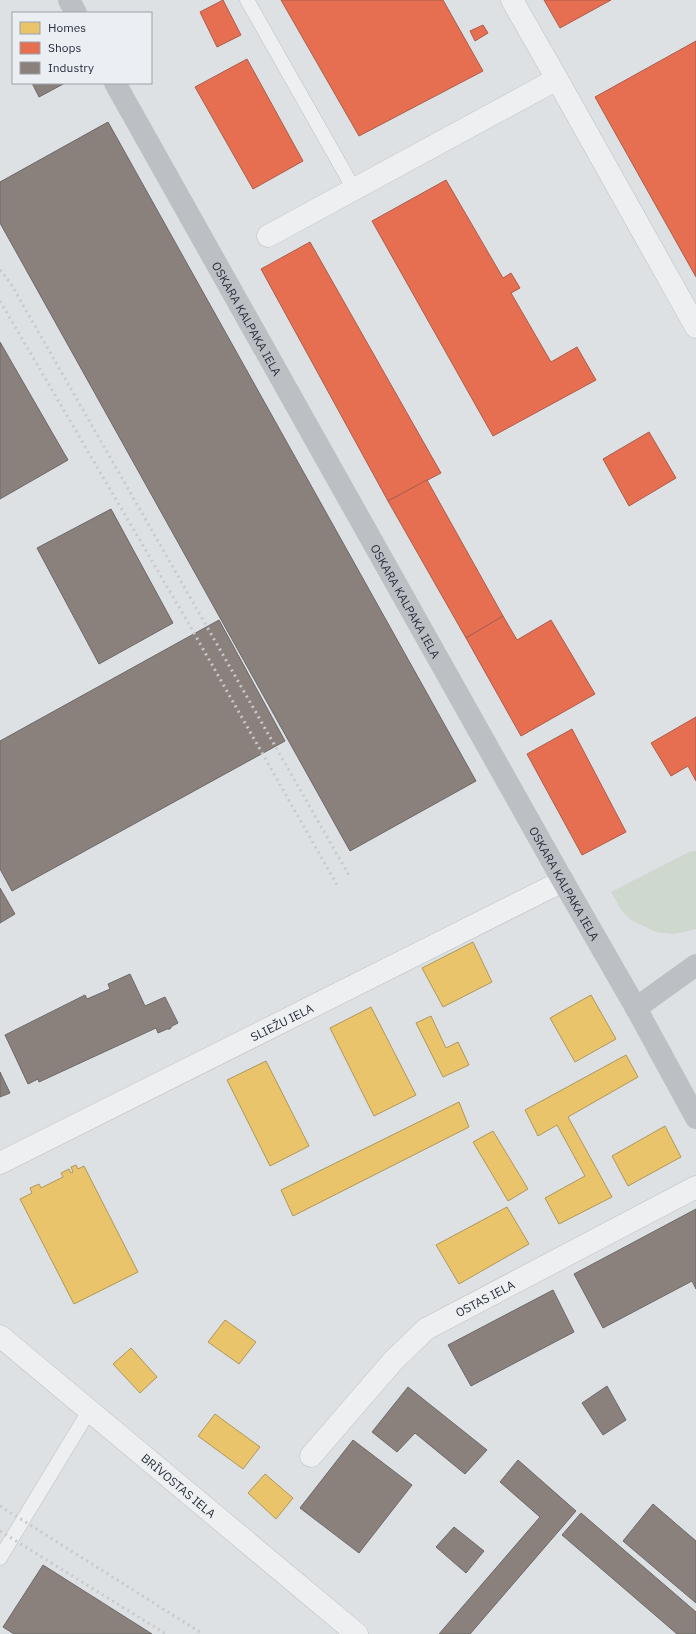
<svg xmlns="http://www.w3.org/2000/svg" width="696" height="1634" viewBox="0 0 696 1634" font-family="'IBM Plex Sans',sans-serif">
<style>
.green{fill:#cfd8cf}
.homes{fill:#e9c46a;stroke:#ae975c}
.shops{fill:#e76f51;stroke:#ad5c4b}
.industry{fill:#8a817c;stroke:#6c6869}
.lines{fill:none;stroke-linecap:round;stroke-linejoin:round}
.lane-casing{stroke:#bdbfc2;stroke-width:15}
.street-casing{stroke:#bdbfc2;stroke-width:23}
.lane{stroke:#edeff1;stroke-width:14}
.street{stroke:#edeff1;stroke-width:22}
.secondary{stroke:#bcbfc4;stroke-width:22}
.rail{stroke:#c7c9cc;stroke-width:3;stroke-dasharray:2 4;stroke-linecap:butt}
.labels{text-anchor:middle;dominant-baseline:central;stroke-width:4;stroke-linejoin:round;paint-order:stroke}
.street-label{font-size:12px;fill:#262e3c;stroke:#ebeff4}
</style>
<rect width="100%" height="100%" fill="#dee1e4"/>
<!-- green -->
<polygon class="green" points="696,851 696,929 693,930 673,934 656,932 631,920 622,911 611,892 689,852"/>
<!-- homes -->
<g class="homes">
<polygon points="473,942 492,982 443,1007 422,968"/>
<polygon points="591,995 616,1039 575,1062 550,1018"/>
<polygon points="371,1007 416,1095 374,1116 330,1028"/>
<polygon points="431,1016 446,1048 458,1042 469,1065 443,1077 416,1023"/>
<polygon points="626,1055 638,1077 568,1117 612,1197 559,1224 545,1198 585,1176 557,1125 538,1136 525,1110"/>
<polygon points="266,1061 309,1146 270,1166 227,1080"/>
<polygon points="459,1102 469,1127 293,1216 281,1190"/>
<polygon points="665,1126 681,1157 628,1186 612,1156"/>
<polygon points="493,1131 528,1189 508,1201 473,1142"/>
<polygon points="76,1165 78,1169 84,1166 138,1272 74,1304 20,1199 32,1193 30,1188 39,1184 41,1188 63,1177 61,1173 69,1169 71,1173 73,1172 71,1167"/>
<polygon points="507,1207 529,1244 459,1284 436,1245"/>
<polygon points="225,1320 256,1342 239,1364 208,1342"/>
<polygon points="131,1348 157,1377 140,1393 113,1364"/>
<polygon points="215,1414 260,1447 243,1469 198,1436"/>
<polygon points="265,1474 293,1498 276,1519 248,1493"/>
</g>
<!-- shops -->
<g class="shops">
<polygon points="223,0 241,35 217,47 200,12"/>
<polygon points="281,0 443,0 483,71 359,136"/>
<polygon points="544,0 611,0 560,28"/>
<polygon points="483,25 488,33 475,41 470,31"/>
<polygon points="696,41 696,277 595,97"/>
<polygon points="247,59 303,161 253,189 195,87"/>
<polygon points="446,180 503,278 511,273 520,288 511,293 551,362 577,347 596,380 493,436 372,221"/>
<polygon points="310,242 441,473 388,501 261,269"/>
<polygon points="649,432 676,478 629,506 603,459"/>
<polygon points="427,480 503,616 466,638 388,501"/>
<polygon points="503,616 517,640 551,620 595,694 521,736 466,638"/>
<polygon points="696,717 696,781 688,766 671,776 651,743"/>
<polygon points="572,729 626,832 582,855 527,754"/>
</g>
<!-- industry -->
<g class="industry">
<polygon points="32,83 65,83 39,97"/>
<polygon points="108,122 476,781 350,851 0,223 0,182"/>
<polygon points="0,342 68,460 0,499"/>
<polygon points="111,509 173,623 99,664 37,548"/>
<polygon points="219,620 285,741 12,891 0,869 0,741"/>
<polygon points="0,888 15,914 0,923"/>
<polygon points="130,974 145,1006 165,997 178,1023 172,1026 170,1029 167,1029 158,1033 156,1028 39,1082 38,1079 28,1084 5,1035 85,995 87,999 110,989 108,984"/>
<polygon points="0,1072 10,1093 0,1097"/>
<polygon points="696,1209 696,1289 692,1281 603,1328 574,1274"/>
<polygon points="553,1290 574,1332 471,1386 448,1345"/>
<polygon points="607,1386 626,1420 603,1435 582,1403"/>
<polygon points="408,1387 487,1450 465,1474 415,1433 397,1452 372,1432"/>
<polygon points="353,1440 412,1485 359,1553 300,1508"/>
<polygon points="518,1460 576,1511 470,1634 439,1634 540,1517 500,1482"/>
<polygon points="653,1504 696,1541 696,1603 623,1541"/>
<polygon points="581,1513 696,1612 696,1634 677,1634 562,1535"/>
<polygon points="454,1527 484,1551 466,1573 436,1547"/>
<polygon points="43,1565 152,1634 14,1634 3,1627"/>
</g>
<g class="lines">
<defs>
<g id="lane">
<polyline points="247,0 354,189"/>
<polyline points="0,1558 89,1411"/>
</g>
<g id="street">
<polyline points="512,0 557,79 696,327"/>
<polyline points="268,236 557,79"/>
<path id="s1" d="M0 1163 563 881"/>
<path id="s2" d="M0 1336 357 1634"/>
<path id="s3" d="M311 1456 393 1361 426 1329 696 1187"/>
</g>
</defs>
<!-- lane casing -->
<use href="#lane" class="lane-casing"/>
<!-- street casing -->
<use href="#street" class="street-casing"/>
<!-- lane -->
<use href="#lane" class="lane"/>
<!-- street -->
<use href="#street" class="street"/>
<!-- secondary -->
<g class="secondary">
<polyline points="69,0 76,13"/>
<path id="s4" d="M115 83 563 881 636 1008 696 1118"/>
<polyline points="636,1008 696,965"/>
</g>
<!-- rail -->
<g class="rail">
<polyline points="0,270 11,284 350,877"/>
<polyline points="0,301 190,626 337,885"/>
<polyline points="0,1506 203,1634"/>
<polyline points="0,1531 166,1634"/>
</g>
</g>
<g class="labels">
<!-- street labels -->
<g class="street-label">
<text stroke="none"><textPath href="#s4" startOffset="270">OSKARA KALPAKA IELA</textPath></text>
<text stroke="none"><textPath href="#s4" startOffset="594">OSKARA KALPAKA IELA</textPath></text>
<text stroke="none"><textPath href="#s4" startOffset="918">OSKARA KALPAKA IELA</textPath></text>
<text stroke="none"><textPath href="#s1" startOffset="315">SLIEŽU IELA</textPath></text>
<text stroke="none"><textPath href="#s3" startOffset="238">OSTAS IELA</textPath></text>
<text stroke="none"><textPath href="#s2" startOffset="233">BRĪVOSTAS IELA</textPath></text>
</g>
</g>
<!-- legend -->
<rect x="12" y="12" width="140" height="72" fill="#ebeff4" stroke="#9ca2aa"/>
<rect x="20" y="22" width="20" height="12" fill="#e9c46a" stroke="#9ca2aa"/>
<text x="48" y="32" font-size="12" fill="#262e3c">Homes</text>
<rect x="20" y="42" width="20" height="12" fill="#e76f51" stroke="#9ca2aa"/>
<text x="48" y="52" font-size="12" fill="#262e3c">Shops</text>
<rect x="20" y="62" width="20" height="12" fill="#8a817c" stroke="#9ca2aa"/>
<text x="48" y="72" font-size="12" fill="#262e3c">Industry</text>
</svg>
